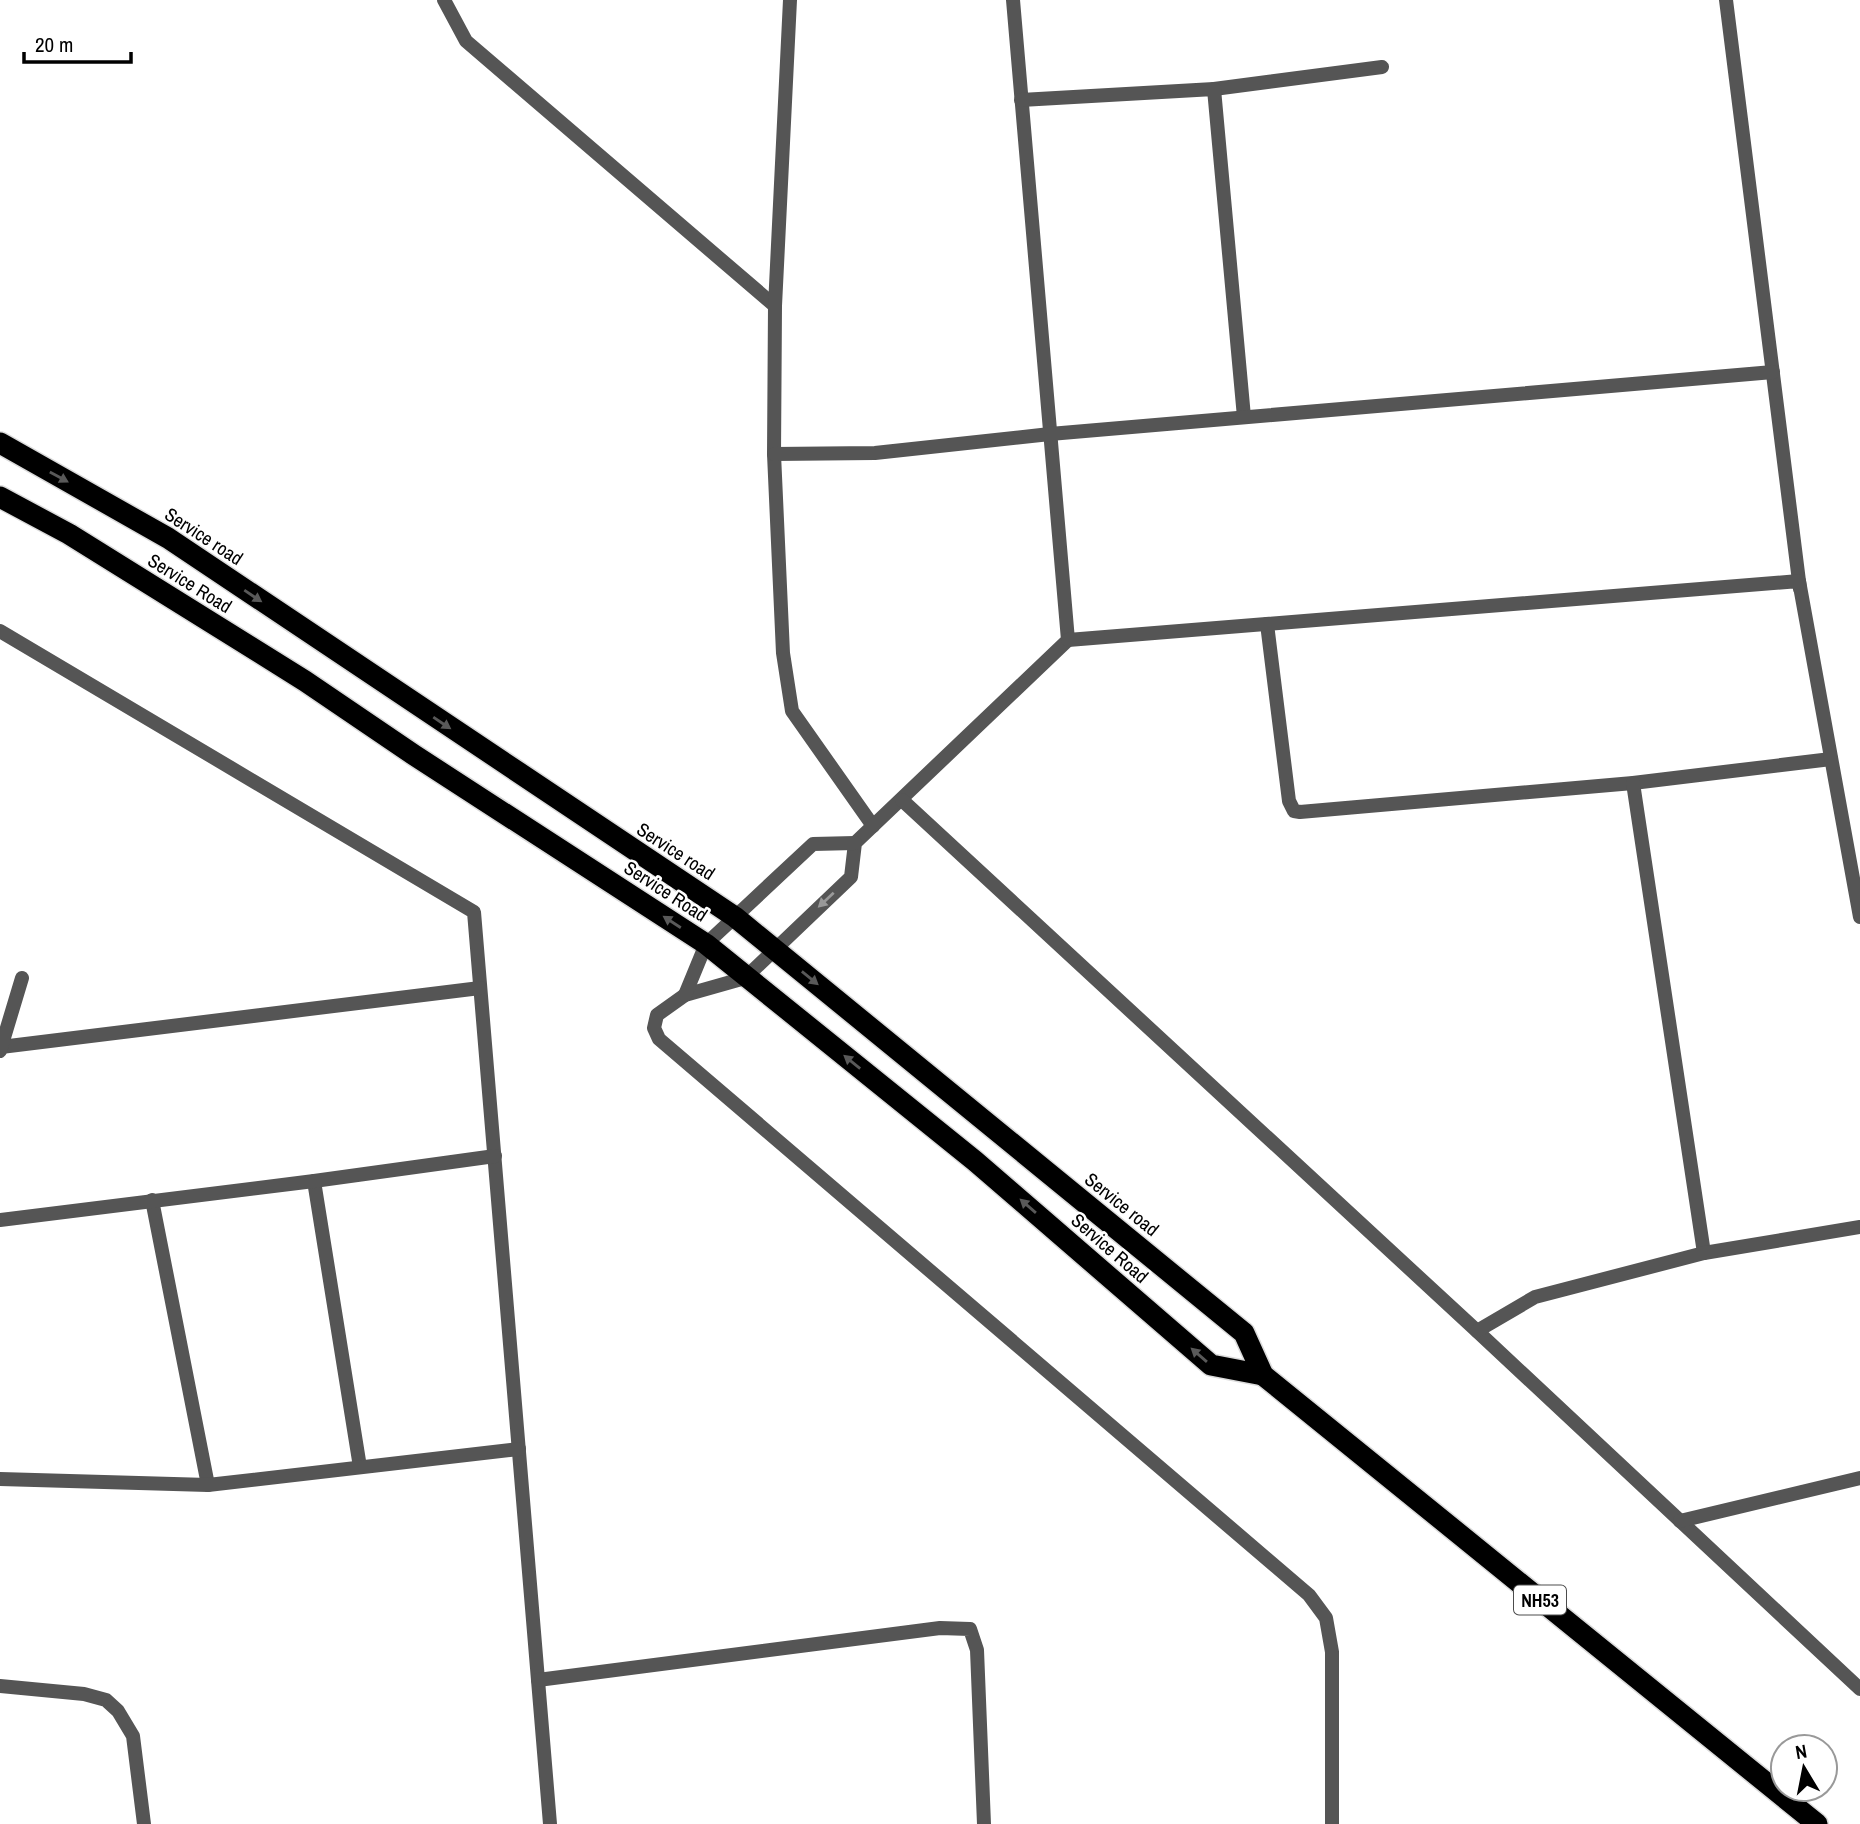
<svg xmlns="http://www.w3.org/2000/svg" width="1860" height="1824" viewBox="0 0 1860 1824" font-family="'Archivo Narrow',sans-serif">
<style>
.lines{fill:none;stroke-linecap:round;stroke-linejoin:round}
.highway-casing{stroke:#dbdbdb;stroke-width:24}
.street{stroke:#555;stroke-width:14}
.highway{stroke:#000;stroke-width:21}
.oneway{fill:#595959}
.oneway2{fill:#999}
.labels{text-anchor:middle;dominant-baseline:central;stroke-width:5;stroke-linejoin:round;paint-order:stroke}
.shield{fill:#fff;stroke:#4c4c4c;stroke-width:2}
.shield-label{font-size:18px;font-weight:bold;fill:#000}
.street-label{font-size:19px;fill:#000;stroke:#fff}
</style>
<rect width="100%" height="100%" fill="#fff"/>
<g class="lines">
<defs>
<g id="highway">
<polyline points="0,443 168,538 735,917 1244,1333 1263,1375 1817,1824"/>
<polyline points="0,497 69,534 305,681 414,755 706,944 975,1161 1211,1365 1263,1375"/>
</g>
</defs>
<!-- highway casing -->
<use href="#highway" class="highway-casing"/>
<!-- street -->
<g class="street">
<polyline points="444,0 466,41 775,306"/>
<polyline points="790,0 775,306 774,454 783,653 792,711 873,826"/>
<polyline points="1013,0 1068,640 855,843 851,877 745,978 685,995 657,1015 654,1028 659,1039 1309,1595 1326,1618 1332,1652 1332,1824"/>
<polyline points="1726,0 1800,589"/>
<polyline points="1214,89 1382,67"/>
<polyline points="1021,100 1214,89 1244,417"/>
<polyline points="774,454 875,453 1050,434 1773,372"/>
<polyline points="1267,624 1289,801 1294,811 1300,812 1633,783 1831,759"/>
<polyline points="0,631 474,912 550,1824"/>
<polyline points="1068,640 1799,581 1860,917"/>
<polyline points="1633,783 1704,1253"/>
<polyline points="902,800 1477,1331 1860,1689"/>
<polyline points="685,995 706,944 813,844 855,843"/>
<polyline points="1,1047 480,988"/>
<polyline points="0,1051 22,978"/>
<polyline points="314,1181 360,1467"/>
<polyline points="152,1200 208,1485"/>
<polyline points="0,1220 314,1181 495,1156"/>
<polyline points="1477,1331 1535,1297 1704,1253 1860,1227"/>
<polyline points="0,1479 208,1485 519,1449"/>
<polyline points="1680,1521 1860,1478"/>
<polyline points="538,1680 940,1628 970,1629 977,1650 984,1824"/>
<polyline points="0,1686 84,1694 106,1700 118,1711 133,1736 144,1824"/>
</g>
<!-- highway -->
<use href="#highway" class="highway"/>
</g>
<!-- one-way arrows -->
<defs><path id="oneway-solid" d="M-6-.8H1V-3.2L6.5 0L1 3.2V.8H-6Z" transform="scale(1.75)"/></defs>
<g class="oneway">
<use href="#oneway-solid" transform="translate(59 477) rotate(29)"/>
<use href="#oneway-solid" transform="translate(253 596) rotate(34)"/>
<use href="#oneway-solid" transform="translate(442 723) rotate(34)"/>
<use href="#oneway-solid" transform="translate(672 922) rotate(-147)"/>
<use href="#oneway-solid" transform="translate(810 978) rotate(39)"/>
<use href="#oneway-solid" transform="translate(852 1062) rotate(-141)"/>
<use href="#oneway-solid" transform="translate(1028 1206) rotate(-139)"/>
<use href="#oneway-solid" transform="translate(1199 1355) rotate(-139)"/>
</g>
<use class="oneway2" href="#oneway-solid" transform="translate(826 900) rotate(137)"/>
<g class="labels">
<!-- shield labels -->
<rect class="shield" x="1514" y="1585.5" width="52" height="29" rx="5"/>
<g class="shield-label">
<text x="1540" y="1600">NH53</text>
</g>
<!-- street labels -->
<g class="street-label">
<text transform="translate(204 536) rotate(33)">Service road</text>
<text transform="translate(190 583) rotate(32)">Service Road</text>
<text transform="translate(676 851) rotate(33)">Service road</text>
<text transform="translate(666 891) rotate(33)">Service Road</text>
<text transform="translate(1122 1204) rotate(39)">Service road</text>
<text transform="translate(1110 1248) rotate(41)">Service Road</text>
</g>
</g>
<!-- north arrow -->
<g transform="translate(1804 1768) rotate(350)"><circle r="33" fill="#ffffff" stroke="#999999" stroke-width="2"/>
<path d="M0-5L12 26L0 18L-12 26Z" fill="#000000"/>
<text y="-10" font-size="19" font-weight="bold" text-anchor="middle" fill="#000000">N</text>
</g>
<!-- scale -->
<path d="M24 52v10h107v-10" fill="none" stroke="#000000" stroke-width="3.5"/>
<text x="35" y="52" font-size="21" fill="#000000" stroke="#ffffff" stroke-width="5" paint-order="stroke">20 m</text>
</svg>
